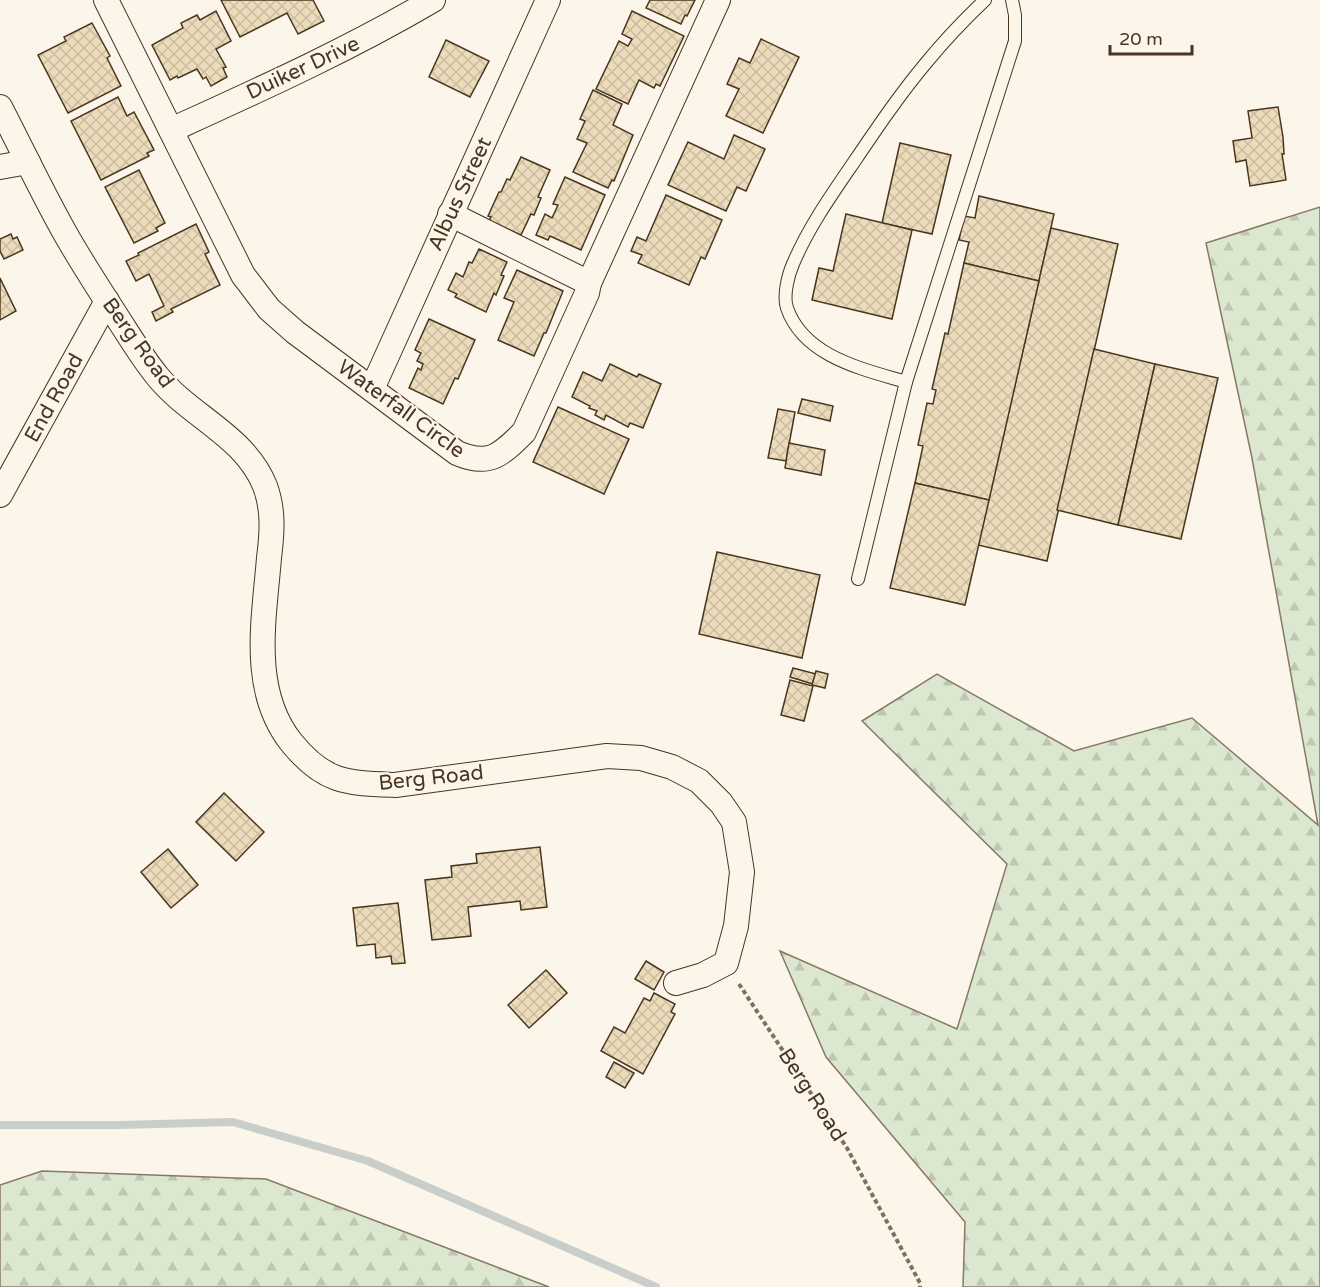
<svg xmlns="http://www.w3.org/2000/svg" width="1320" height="1287" viewBox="0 0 1320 1287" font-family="'Varela Round',sans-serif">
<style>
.forest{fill:url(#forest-firs);stroke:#887966;stroke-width:1.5}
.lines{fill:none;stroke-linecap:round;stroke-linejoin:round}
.stream{stroke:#c9cecd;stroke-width:8}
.building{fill:url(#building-cross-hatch);stroke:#4a3520;stroke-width:1.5}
.lane-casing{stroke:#4a3520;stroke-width:14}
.street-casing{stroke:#4a3520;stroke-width:26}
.path{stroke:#7f6f5c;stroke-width:4;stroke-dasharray:4.5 3;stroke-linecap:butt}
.lane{stroke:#fbf6e9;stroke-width:12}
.street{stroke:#fbf6e9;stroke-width:24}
.labels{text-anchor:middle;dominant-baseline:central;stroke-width:4.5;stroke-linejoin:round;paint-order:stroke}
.street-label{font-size:21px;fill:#4a3520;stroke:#fbf6e9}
</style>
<defs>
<pattern id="forest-firs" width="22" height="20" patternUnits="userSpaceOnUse" patternTransform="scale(1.5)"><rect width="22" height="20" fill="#dce7d0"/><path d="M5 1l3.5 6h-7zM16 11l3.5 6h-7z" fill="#bec7b2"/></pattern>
<pattern id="building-cross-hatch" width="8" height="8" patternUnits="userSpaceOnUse" patternTransform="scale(1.5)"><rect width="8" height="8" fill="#ecdcbc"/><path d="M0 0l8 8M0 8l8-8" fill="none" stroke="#ccbda1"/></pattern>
</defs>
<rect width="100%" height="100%" fill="#fbf6e9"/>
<!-- forest -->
<g class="forest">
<polygon points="1320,207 1320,1287 963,1287 965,1222 826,1057 780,951 957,1029 1007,864 862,721 937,674 1074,751 1192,718 1318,825 1252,458 1206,243"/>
<polygon points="42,1171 266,1179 549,1287 0,1287 0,1185"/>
</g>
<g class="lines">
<!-- stream -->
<polyline class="stream" points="0,1125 121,1125 233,1122 368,1161 656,1287"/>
</g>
<!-- building -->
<g class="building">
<polygon points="221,0 313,0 324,21 298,34 287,13 240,37"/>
<polygon points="650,0 695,0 687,16 685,15 681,24 646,8"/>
<polygon points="216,11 231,41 216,49 226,67 223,68 227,77 211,86 206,77 203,79 197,69 178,78 177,76 170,80 152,45 183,28 181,23 197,15 200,20"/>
<polygon points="632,11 684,36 660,86 656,84 654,88 639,80 628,104 596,89 619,41 628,46 632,39 622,34"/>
<polygon points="92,23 110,56 107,58 121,86 68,113 38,55 66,41 64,37"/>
<polygon points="761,39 799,57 763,133 726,116 739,89 727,84 739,58 750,63"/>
<polygon points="446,40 489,61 470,97 429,77"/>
<polygon points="593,90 622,104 613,125 633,135 614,181 612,180 608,188 573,172 587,143 577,139 585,121 580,119"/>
<polygon points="118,97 127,116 134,112 154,150 147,153 149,156 101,180 71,121"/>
<polygon points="1278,107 1283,137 1284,154 1282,154 1286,180 1250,186 1246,160 1236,162 1233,141 1252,138 1248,111"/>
<polygon points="734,135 765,149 746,191 737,187 726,211 668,185 688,142 724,159"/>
<polygon points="900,143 951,155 932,234 882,223"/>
<polygon points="521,157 550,170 538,197 541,198 534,215 531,214 521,235 489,221 491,217 488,216 499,192 501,192 507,179 510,180"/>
<polygon points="139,170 165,223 156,228 158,231 134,243 105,187"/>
<polygon points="565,177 605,195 581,250 550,236 548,240 536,235 545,214 552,218 558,205 553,204"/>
<polygon points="666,195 722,220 705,259 701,257 689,285 638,263 642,255 631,251 637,237 646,241"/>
<polygon points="979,196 1054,214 1039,281 964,263 969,242 959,240 964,216 975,218"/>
<polygon points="846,214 912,230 892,319 812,300 819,268 833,271"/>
<polygon points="196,224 209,252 205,254 220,285 171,309 173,312 156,321 152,312 164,306 149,274 136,281 126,261 139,255 138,253"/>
<polygon points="1051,228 1118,244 1047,561 978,545"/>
<polygon points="11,234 13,239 17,237 23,250 4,259 0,251 0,239"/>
<polygon points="479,249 507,262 501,275 504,276 496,295 494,293 486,312 455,297 457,294 448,290 456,273 463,277 469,262 472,263"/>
<polygon points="964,263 1039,281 989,500 915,483 923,446 918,445 927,403 933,404 936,390 932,389 945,333 948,334"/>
<polygon points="517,270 563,291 546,333 544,333 534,356 498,340 514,302 504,298"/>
<polygon points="0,278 16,311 0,320"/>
<polygon points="429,319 475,340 458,379 455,378 443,404 409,388 418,368 421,370 423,364 417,361 421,353 415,350"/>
<polygon points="1094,349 1155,364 1118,525 1057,510"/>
<polygon points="610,364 637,377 639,374 661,384 643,428 630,423 628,427 606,415 604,420 595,415 597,411 589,408 590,406 572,397 583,372 602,381"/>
<polygon points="1155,364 1218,378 1181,539 1118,525"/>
<polygon points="802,399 833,406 830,421 798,413"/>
<polygon points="558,407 629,439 604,494 533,462"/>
<polygon points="778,409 795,412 786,461 768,458"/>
<polygon points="789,443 825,450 821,475 785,468"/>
<polygon points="915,483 989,500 965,605 890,588"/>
<polygon points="717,552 820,575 802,658 699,634"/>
<polygon points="793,668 816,674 813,684 790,677"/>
<polygon points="816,671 828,674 825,688 812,685"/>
<polygon points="790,680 813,686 804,721 781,715"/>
<polygon points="224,793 264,832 236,861 196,822"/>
<polygon points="540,847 547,907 521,910 520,901 468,907 471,936 432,940 425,880 452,877 451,866 477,863 476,854"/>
<polygon points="168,849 198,885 171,908 141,872"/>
<polygon points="398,903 405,963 392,964 391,956 376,958 375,944 357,946 353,908"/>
<polygon points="646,961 664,972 654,990 635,979"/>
<polygon points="546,970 567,993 529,1028 508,1005"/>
<polygon points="654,993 675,1004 671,1012 675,1014 643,1074 601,1051 614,1027 625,1033 644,998 650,1001"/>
<polygon points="614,1062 634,1073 625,1088 606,1077"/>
</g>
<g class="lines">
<defs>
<g id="lane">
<path d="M906 382C863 369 804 357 787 308 783 296 788 275 793 264 808 228 832 194 854 162 877 128 900 94 926 63 944 41 964 20 985 0"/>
<polyline points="858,579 906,382 1015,41 1015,15 1012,0"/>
</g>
<g id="street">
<path d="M106 0 243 275 269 309 295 332 457 453C489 467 501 455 524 432L587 293 589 283 718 0"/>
<path d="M0 107C23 151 44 197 69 240 84 266 101 292 117 317 130 337 143 359 158 377 191 417 245 436 265 486 274 510 272 534 269 558 264 620 250 690 291 742 324 783 346 783 395 785L607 756 641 758 672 767 699 781 721 803 734 822 742 872 736 926 726 963 703 975 676 983"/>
<path d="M171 130C261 89 348 50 433 0"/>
<polyline points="0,167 28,162"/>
<polyline points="450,214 589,283"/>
<polyline points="372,389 548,0"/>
<polyline points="0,495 107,301"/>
</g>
</defs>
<!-- lane casing -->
<use href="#lane" class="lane-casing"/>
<!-- street casing -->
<use href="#street" class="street-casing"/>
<!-- path -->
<polyline class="path" points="739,984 847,1148 920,1283 920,1287"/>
<!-- lane -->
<use href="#lane" class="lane"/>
<!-- street -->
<use href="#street" class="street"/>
</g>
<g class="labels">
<!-- street labels -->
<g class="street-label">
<text transform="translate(303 68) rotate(-25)">Duiker Drive</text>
<text transform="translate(460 194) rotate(-65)">Albus Street</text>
<text transform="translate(138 343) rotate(54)">Berg Road</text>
<text transform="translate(54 398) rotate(-61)">End Road</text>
<text transform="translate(401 409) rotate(36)">Waterfall Circle</text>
<text transform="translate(431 778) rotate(-6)">Berg Road</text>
<text transform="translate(812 1095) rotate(57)">Berg Road</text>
</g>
</g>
<!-- scale -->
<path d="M1110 45v9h82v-9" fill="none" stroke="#4a3520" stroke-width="3"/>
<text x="1119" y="45" font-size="18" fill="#4a3520" stroke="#fbf6e9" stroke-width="4.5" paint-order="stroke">20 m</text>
</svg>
